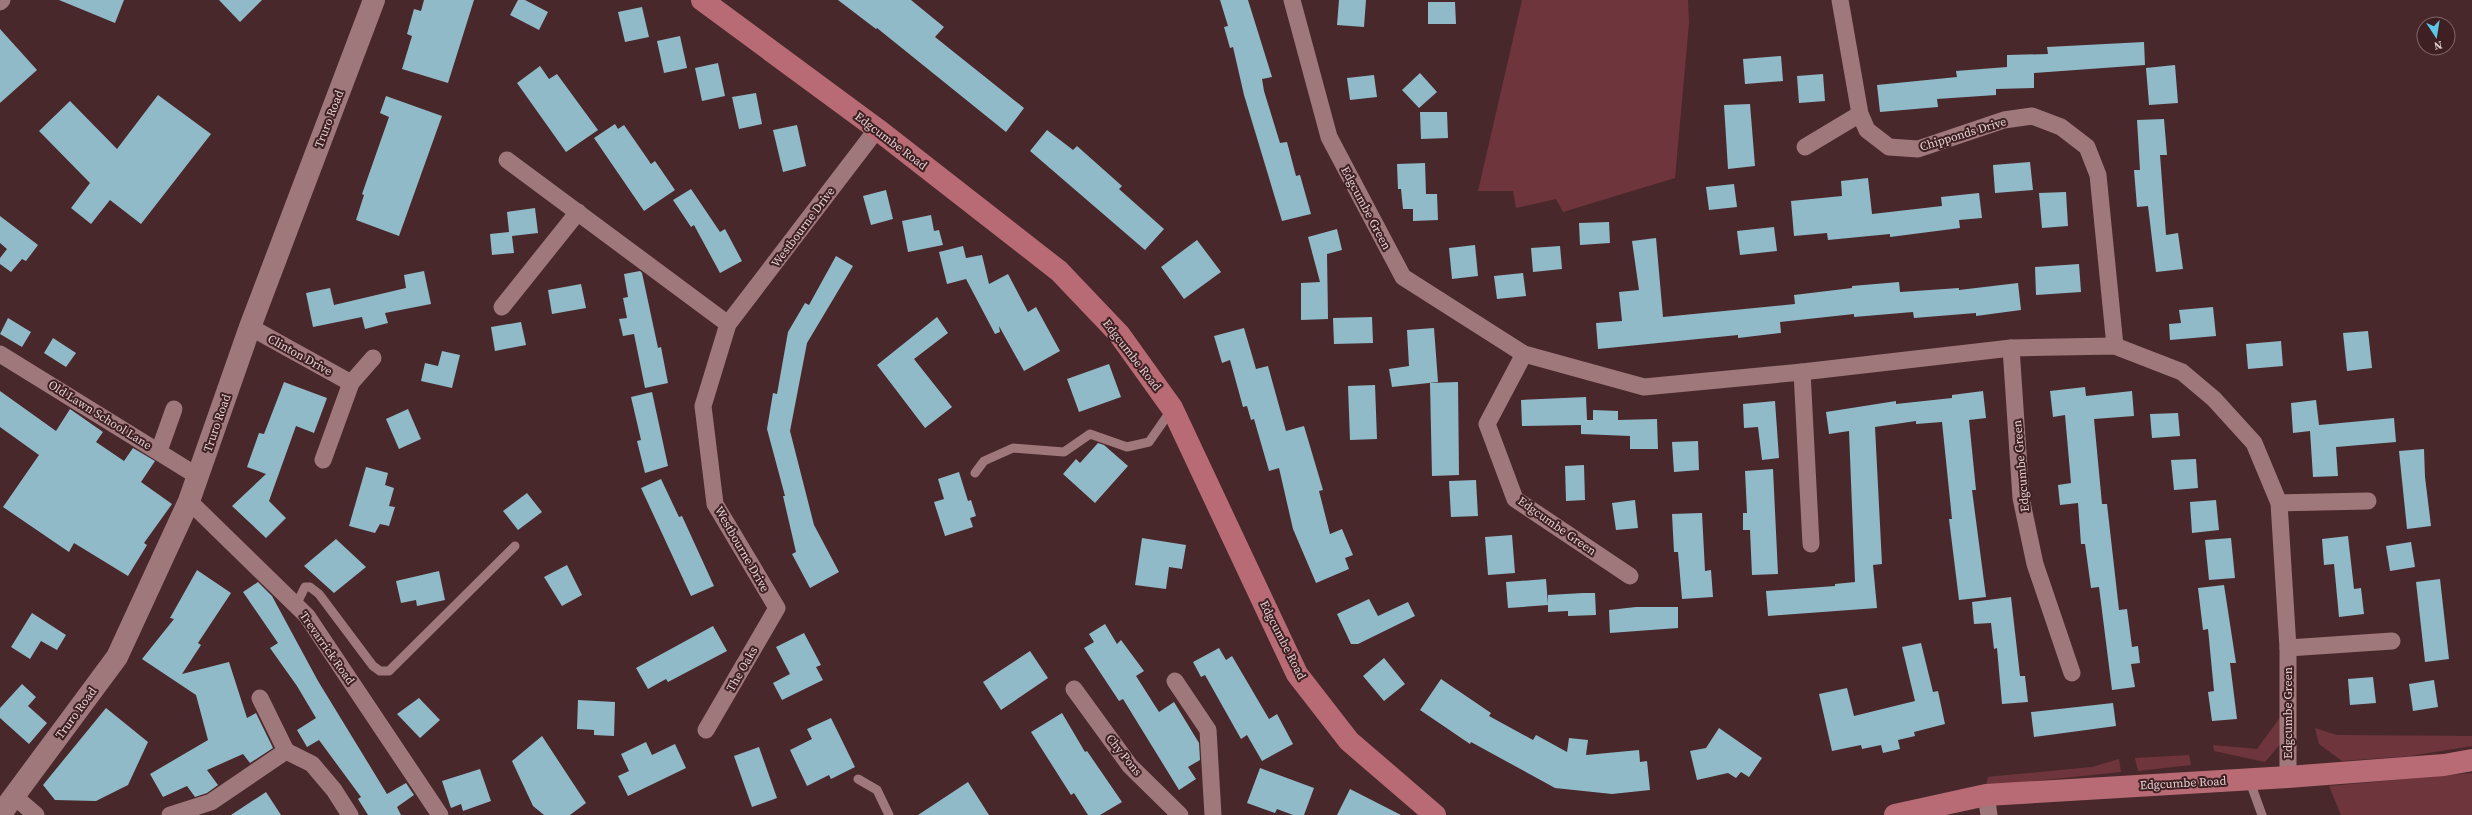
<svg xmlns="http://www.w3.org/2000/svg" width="2472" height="815" viewBox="0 0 2472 815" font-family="'Source Serif 4',serif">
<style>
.green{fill:#6f353d}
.building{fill:#90bac8}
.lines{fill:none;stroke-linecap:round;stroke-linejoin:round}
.service{stroke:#9f787b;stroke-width:9}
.minor{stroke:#9f787b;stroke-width:17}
.secondary{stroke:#9f787b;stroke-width:22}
.primary{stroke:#b86b74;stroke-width:22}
.labels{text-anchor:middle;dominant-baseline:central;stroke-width:4;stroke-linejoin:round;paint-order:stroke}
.street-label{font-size:12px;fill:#e6d0d2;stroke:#3e1f22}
</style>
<rect width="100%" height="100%" fill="#49282c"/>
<!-- green -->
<g class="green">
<polygon points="1522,0 1688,0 1689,23 1675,178 1563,212 1556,199 1516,208 1513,191 1478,191"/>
<polygon points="2282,715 2281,743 2265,762 2214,751 2213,745 2257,749"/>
<polygon points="2315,728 2337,735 2472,736 2472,746 2410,756 2342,761 2319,744"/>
<polygon points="2189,755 2191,765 2138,771 2135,758"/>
<polygon points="2119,759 2121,772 1986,786 1988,777 1996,776 2092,767"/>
<polygon points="2472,773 2472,815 2341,815 2329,786"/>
</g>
<!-- building -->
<g class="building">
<polygon points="59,0 124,0 115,23"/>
<polygon points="219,0 262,0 240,22"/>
<polygon points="424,0 474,0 448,83 402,69 412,36 407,34 414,9 421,11"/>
<polygon points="518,0 525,0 548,12 539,30 510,15"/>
<polygon points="838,0 911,0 944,27 935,37 1024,108 1006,132 877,28 876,29"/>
<polygon points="1220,0 1248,0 1272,77 1262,79 1264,91 1280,143 1287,142 1296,176 1300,175 1311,214 1282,221 1244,95 1233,47 1230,48 1224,27 1228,26"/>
<polygon points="1339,0 1366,0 1364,27 1337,25"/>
<polygon points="1428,2 1455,2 1456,24 1428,24"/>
<polygon points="642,7 649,37 625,42 618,12"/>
<polygon points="0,29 37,70 0,103"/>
<polygon points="680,36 687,68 664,73 657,41"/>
<polygon points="2144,42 2145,65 2034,73 2034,88 1996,89 1996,95 1937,99 1938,107 1880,112 1877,85 1957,77 1956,71 2007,67 2007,55 2048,54 2047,47"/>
<polygon points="1781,56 1783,81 1745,84 1743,59"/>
<polygon points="718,63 725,96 702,101 695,68"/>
<polygon points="2175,65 2178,103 2149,105 2146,68"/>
<polygon points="540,66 549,79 557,74 598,130 566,152 517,83"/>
<polygon points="1420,73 1437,92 1419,108 1402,90"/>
<polygon points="1823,74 1825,101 1799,103 1797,76"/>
<polygon points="1374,75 1377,97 1350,100 1347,78"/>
<polygon points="756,93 762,124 739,129 732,97"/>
<polygon points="158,95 211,134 141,224 110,200 91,224 71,208 90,183 39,131 70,101 117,149"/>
<polygon points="386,96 442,116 399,236 356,220 364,195 362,194 389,117 380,113"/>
<polygon points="1750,104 1755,166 1728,169 1724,105"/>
<polygon points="1420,112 1447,112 1448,138 1421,139"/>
<polygon points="2164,119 2167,155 2160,155 2166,235 2178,233 2183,269 2156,272 2148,206 2137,207 2134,170 2140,170 2137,120"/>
<polygon points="615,124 618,129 624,125 651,164 655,161 675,190 644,211 594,138"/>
<polygon points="797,125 806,166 783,172 773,130"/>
<polygon points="1047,130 1073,150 1077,146 1122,186 1119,189 1164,229 1145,250 1030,151"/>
<polygon points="2030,162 2033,190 1995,193 1993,165"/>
<polygon points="1425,163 1426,194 1437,194 1438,220 1413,221 1413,209 1403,209 1401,189 1398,189 1397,164"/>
<polygon points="1868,178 1872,214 1942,206 1941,197 1979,193 1982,218 1959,220 1960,228 1890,237 1890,234 1828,240 1827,233 1794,236 1791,201 1842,196 1841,181"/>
<polygon points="1734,184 1737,207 1709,210 1706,187"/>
<polygon points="691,189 720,232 725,229 742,261 720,273 694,225 691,227 673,200"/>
<polygon points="886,190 893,219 871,225 863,196"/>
<polygon points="2066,192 2068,226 2042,228 2039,193"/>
<polygon points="535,208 538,233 512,236 514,253 492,255 490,234 509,232 507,212"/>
<polygon points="931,215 934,231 939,230 943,245 908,252 902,221"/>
<polygon points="0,216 38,245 26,261 22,259 11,272 0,264 0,258 7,249 0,243"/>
<polygon points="1609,222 1610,243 1580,245 1579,223"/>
<polygon points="1774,227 1777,251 1740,255 1737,231"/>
<polygon points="1337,229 1342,250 1327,254 1328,319 1301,320 1301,283 1320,282 1308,237"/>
<polygon points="1656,238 1663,317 1795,304 1794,295 1852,288 1852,286 1899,282 1900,292 1959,288 1959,290 2018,283 2021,310 1976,316 1976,313 1914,318 1913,312 1854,317 1854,314 1780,322 1781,333 1738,338 1738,335 1598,349 1596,323 1622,321 1619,292 1639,290 1632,241"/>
<polygon points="1197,240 1221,272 1184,299 1161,267"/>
<polygon points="1475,245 1478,276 1452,279 1449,248"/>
<polygon points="963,246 966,258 982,255 989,284 1008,274 1028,312 1036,307 1060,351 1024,371 999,326 1000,332 995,334 966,279 947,284 939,252"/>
<polygon points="1560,246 1562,269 1533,272 1531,248"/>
<polygon points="836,256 853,266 807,343 790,431 814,525 839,572 810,588 792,554 796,552 783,496 785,496 767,429 773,393 777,394 788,332 805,303 809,305"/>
<polygon points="2079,264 2081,292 2036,295 2035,267"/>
<polygon points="424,271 431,304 385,313 388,323 365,329 362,317 313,327 306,293 330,288 334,305 406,288 404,275"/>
<polygon points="640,271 642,273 658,348 661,347 668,383 645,388 634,334 623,336 619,319 627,318 623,298 628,297 624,274"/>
<polygon points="1523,273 1526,296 1497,299 1494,276"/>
<polygon points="581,284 586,308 552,314 548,290"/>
<polygon points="2213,307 2216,336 2170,340 2169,324 2181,323 2179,310"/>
<polygon points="937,317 948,333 914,359 952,407 925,428 877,365"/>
<polygon points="1372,317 1373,343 1334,344 1333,318"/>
<polygon points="8,318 31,332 22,347 0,334"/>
<polygon points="521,322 526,345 495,351 491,327"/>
<polygon points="1244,328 1256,369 1268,366 1286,431 1304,426 1323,490 1319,491 1330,534 1342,529 1353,555 1345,558 1349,569 1316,583 1293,529 1279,468 1269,471 1254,419 1251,420 1247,406 1243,407 1230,360 1222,363 1214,336"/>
<polygon points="1434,328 1438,382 1392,387 1389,369 1409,366 1407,330"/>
<polygon points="2368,331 2372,368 2347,371 2343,333"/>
<polygon points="53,338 76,353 66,367 44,353"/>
<polygon points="2281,341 2283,366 2248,369 2246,344"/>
<polygon points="442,351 460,355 452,388 421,381 425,363 438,366"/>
<polygon points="1109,364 1121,397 1079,412 1067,379"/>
<polygon points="284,382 327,398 314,433 296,426 269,501 286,518 266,538 232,506 266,474 247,467 259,433 264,434"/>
<polygon points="1458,382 1459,475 1432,476 1430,383"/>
<polygon points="1375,385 1377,439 1350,440 1348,386"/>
<polygon points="2085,387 2086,396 2132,391 2134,416 2094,419 2102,504 2107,504 2119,610 2127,609 2132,647 2138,646 2140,663 2131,664 2135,687 2112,690 2099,587 2091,588 2085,544 2081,544 2078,503 2060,505 2058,485 2071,483 2065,415 2053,417 2050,391"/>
<polygon points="0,391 56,431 70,409 103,432 96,442 124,461 133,448 155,461 141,482 172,504 144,543 147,545 128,576 74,543 69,552 3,507 39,455 0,427"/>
<polygon points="1983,391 1986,418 1969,420 1976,490 1972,490 1986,597 1959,600 1949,519 1952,519 1942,422 1916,424 1916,421 1875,427 1882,564 1873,565 1877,608 1768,616 1766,591 1835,586 1835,584 1855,582 1849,431 1829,434 1826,412 1896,401 1896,404 1952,398 1952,395"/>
<polygon points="652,392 668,466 645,473 637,441 641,440 631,397"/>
<polygon points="1586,397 1587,420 1593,420 1593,410 1618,411 1618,420 1657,419 1658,449 1630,449 1630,436 1581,434 1581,425 1522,426 1521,400"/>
<polygon points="2316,400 2319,425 2394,418 2396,442 2336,447 2338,476 2313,477 2310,431 2293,433 2291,403"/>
<polygon points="1775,401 1779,458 1762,460 1758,427 1744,428 1743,404"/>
<polygon points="408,409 421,439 399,449 386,419"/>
<polygon points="2178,413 2180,436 2152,438 2150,414"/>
<polygon points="1698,441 1699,470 1674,472 1672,442"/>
<polygon points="1098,443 1104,445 1128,466 1095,503 1063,474 1076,459 1080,463"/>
<polygon points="2424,449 2425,477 2431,526 2407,529 2399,451"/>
<polygon points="2196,459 2198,488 2174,490 2171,460"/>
<polygon points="1584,465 1585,500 1566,501 1565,466"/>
<polygon points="366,467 388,473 385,485 394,488 389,506 395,507 389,526 380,524 375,533 349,526"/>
<polygon points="1773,469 1778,574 1752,575 1750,530 1743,530 1743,513 1747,513 1745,471"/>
<polygon points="959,472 968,501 971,500 976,516 970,518 973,527 945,536 934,502 944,499 938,479"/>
<polygon points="661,479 679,517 682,516 714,586 691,596 641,488"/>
<polygon points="1476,480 1478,516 1451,517 1449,481"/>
<polygon points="527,493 542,512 518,530 503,511"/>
<polygon points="1635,500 1638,528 1616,530 1612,503"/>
<polygon points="2216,500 2219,530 2192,533 2190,502"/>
<polygon points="1702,513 1705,571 1711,570 1713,597 1682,599 1678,552 1674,552 1672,514"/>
<polygon points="1512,535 1515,573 1488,575 1485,537"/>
<polygon points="2348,536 2354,589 2361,588 2364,614 2339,617 2334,564 2324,565 2322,539"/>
<polygon points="1142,538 1186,545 1182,569 1169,567 1166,589 1135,585"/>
<polygon points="2231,538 2235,578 2209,580 2205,540"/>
<polygon points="336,539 366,567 334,593 304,566"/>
<polygon points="2411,542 2415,567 2390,571 2386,546"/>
<polygon points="567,565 582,595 562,606 544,577"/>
<polygon points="197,570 231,593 198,643 201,645 182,674 229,662 247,718 256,713 273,748 250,763 243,754 207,770 218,785 207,793 195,797 187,786 163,797 150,774 208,740 196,695 142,659 174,619 170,618"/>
<polygon points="439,571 445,600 417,606 416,600 401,603 396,581"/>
<polygon points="1546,579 1548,605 1508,608 1506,582"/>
<polygon points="2440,579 2449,659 2425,662 2416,582"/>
<polygon points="258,582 272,596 318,681 387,794 406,783 414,795 397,807 401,815 368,815 358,799 361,797 319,740 307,747 297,730 316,718 297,686 270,648 278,643 243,592"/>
<polygon points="2224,585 2236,663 2230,663 2237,719 2212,721 2208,692 2214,691 2208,629 2203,630 2198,588"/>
<polygon points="1583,593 1595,593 1596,615 1568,616 1568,611 1548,612 1548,595"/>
<polygon points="2011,597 2020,676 2025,676 2028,702 2002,704 1997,648 1994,649 1991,623 1974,624 1972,602"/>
<polygon points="1369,599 1378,616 1408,602 1415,616 1358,644 1351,644 1337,614"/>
<polygon points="1636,607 1678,607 1678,628 1610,633 1609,610"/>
<polygon points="32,613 66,635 57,650 41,641 30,659 11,647"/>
<polygon points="1105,624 1117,644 1121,640 1144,671 1136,676 1159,712 1174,702 1199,743 1200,760 1188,767 1196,779 1179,790 1123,699 1119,701 1084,648 1094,642 1089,634"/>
<polygon points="713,626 727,651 668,682 666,679 648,689 636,668"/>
<polygon points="804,633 821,665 816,667 823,680 782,700 773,683 790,674 776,647"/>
<polygon points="1921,643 1933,692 1938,691 1945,724 1914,732 1915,736 1898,740 1900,749 1883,753 1881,745 1862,749 1861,745 1832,751 1819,694 1847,688 1854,716 1915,701 1902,647"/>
<polygon points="1219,648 1226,660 1232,656 1269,719 1277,714 1293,744 1262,761 1247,735 1241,739 1205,675 1201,677 1193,662"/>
<polygon points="1030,651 1048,678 1001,710 983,682"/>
<polygon points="1384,658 1405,684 1384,701 1363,676"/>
<polygon points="2373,677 2376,703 2350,705 2348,679"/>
<polygon points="1441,679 1491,713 1489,716 1533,740 1536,735 1567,752 1569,738 1588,740 1586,755 1639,750 1640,762 1647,761 1650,790 1612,794 1555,788 1471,742 1470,744 1420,710"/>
<polygon points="2434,680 2438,707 2413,711 2409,684"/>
<polygon points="22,684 36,697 28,706 47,723 29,744 0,718 0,708"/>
<polygon points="419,698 440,720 420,738 397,714"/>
<polygon points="578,700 615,702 614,736 594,735 594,730 577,729"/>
<polygon points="2113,703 2116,726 2034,737 2031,712"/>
<polygon points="106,708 148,742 128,785 96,801 55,800 43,785"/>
<polygon points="1062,713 1085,752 1087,751 1122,802 1100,815 1088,815 1074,793 1071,795 1031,732"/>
<polygon points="831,718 855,767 831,779 829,775 807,786 790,750 812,739 807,729"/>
<polygon points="1719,728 1762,758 1749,777 1741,772 1736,778 1728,773 1697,780 1690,751 1706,748"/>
<polygon points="542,736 586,803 570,815 544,815 533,806 512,761"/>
<polygon points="646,742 652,755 675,744 686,768 628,796 618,776 629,771 621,754"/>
<polygon points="759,747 777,798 752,807 734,756"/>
<polygon points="1260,768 1314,788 1304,815 1293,815 1277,809 1275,813 1247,803"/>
<polygon points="480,769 491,801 463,811 461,804 451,808 442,781"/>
<polygon points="968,782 989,815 918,815"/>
<polygon points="1350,789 1401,815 1337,815"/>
<polygon points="266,792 281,815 231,815"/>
</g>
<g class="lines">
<!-- service -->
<g class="service">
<polyline points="975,473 984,461 1013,448 1064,452 1090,434 1127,447 1149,442 1172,409"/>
<polyline points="296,605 305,587 310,587 319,594 373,666 380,671 389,671 515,546"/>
<polyline points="858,779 877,790 889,815"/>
<polyline points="2249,779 2262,815"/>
</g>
<!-- minor -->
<g class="minor">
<polyline points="1292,0 1329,137 1403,277 1524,354 1644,387 1802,372 2011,348 2115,346 2182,372 2214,399 2254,443 2279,503 2288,648 2288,777"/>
<polyline points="1840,0 1860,114 1867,130 1889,147 1918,149 2004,120 2032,116 2061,127 2087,147 2098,175 2115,346"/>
<polyline points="0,2 2,0"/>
<polyline points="1805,147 1860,114"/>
<polyline points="507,160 728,324"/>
<polyline points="502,307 578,212"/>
<polyline points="250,327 351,383 323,460"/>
<polyline points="2011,348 2021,498 2035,564 2072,673"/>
<polyline points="0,354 199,477"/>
<polyline points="1524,354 1487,424 1515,499 1630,576"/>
<polyline points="1802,372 1811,544"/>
<polyline points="351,383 373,358"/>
<polyline points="159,451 174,409"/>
<polyline points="189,501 307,616 440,815"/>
<polyline points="2279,503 2368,501"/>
<polyline points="2288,648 2392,641"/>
<polyline points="1175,681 1208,730 1213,815"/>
<polyline points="1074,689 1130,766 1180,815"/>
<polyline points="706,730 777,608 715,504 703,406 728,324 877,129"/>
<polyline points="286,751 312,764 334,790 350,815"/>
<polyline points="1986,795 1989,815"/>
<polyline points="15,797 36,815"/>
<polyline points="170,815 211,802 286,751 260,698"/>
</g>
<!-- secondary -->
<polyline class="secondary" points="0,815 117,657 189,501 250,327 374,0"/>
<!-- primary -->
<g class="primary">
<polyline points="702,0 877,129 1059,271 1119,334 1172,408 1297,674 1349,741 1435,815"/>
<polyline points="1895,815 1986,795 2288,777 2444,765 2472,760"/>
</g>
</g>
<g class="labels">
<!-- street labels -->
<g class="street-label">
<text transform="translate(329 119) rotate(-69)">Truro Road</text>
<text transform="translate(1963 134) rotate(-17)">Chipponds Drive</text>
<text transform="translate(891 141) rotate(37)">Edgcumbe Road</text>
<text transform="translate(1366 208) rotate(62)">Edgcumbe Green</text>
<text transform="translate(803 227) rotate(-53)">Westbourne Drive</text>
<text transform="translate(300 355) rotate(29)">Clinton Drive</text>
<text transform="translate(1132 355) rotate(52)">Edgcumbe Road</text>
<text transform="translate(100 415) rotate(32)">Old Lawn School Lane</text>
<text transform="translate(217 423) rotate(-71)">Truro Road</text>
<text transform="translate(2021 466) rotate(-95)">Edgcumbe Green</text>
<text transform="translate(1557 526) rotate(35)">Edgcumbe Green</text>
<text transform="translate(742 549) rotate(60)">Westbourne Drive</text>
<text transform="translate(1283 640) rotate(63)">Edgcumbe Road</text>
<text transform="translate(327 648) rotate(55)">Trevarrick Road</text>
<text transform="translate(742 669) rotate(-60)">The Oaks</text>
<text transform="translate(76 713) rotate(-54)">Truro Road</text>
<text transform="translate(2288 713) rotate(-90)">Edgcumbe Green</text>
<text transform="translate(1124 755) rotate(51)">Chy Pons</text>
<text transform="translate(2183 783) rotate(-3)">Edgcumbe Road</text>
</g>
</g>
<!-- north arrow -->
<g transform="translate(2436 36) rotate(168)"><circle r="19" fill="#3e1f22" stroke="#816668"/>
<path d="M0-3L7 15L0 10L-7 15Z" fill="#5cc7e7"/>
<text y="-6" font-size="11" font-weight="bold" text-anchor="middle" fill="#e6d0d2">N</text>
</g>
</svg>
